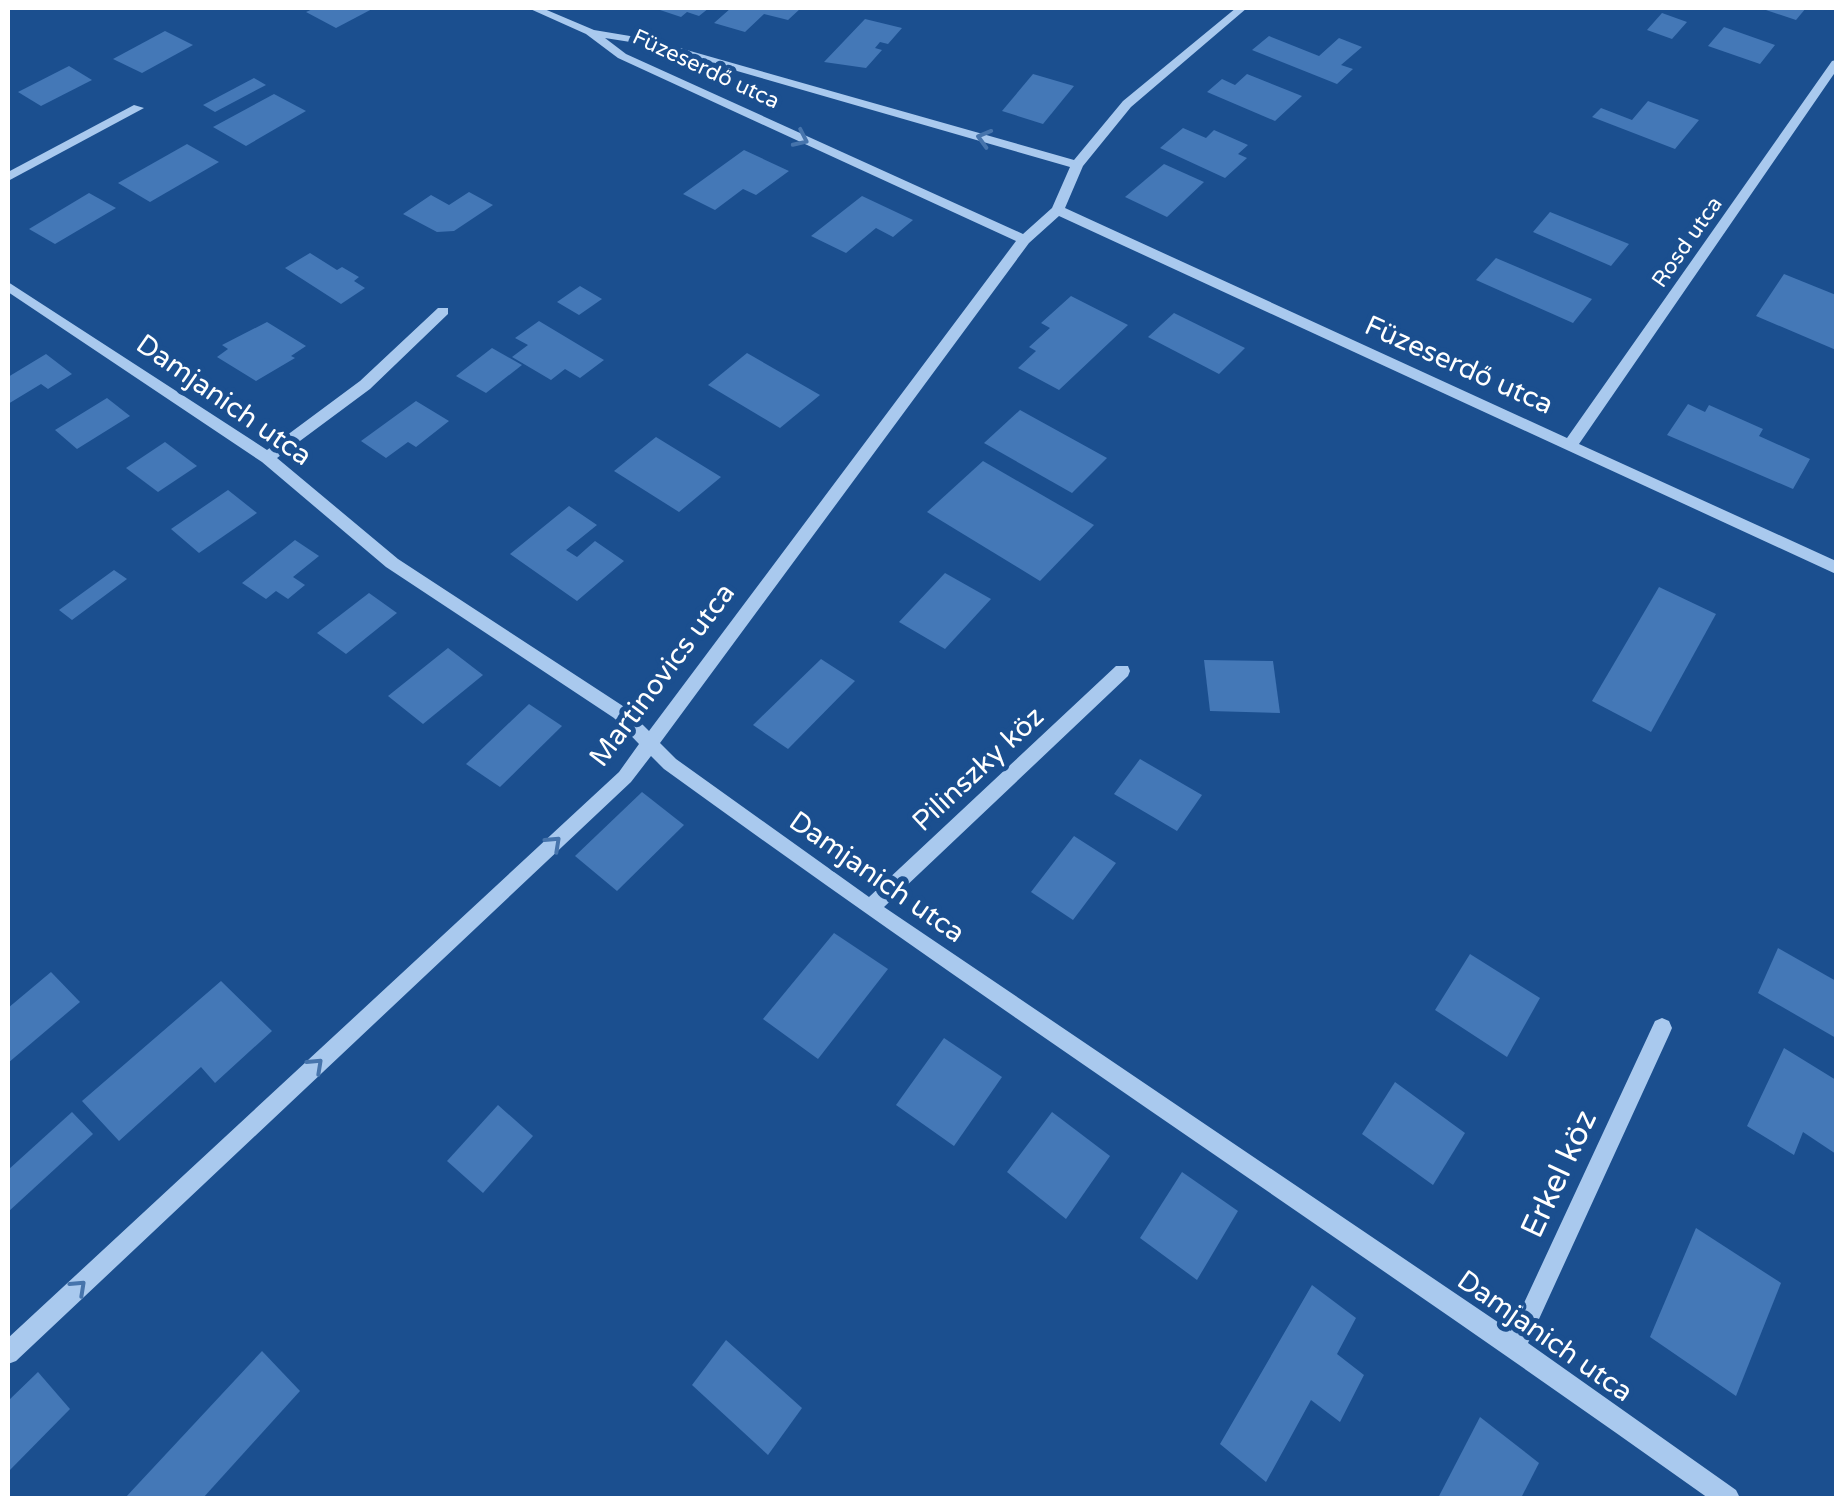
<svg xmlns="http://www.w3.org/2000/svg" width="1844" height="1506" viewBox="0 0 1844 1506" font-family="'Varela Round',sans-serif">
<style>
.building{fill:#4478b7}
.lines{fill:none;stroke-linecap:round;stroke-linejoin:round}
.minor{fill:#a9c9ee;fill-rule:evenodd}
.oneway{stroke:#4674ac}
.labels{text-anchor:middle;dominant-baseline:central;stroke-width:10;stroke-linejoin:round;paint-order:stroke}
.far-street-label{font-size:22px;fill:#fff;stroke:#1b4f8f}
.street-label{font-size:28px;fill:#fff;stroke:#1b4f8f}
.near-street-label{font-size:32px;fill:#fff;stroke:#1b4f8f}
</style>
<rect width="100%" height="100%" fill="#1b4f8f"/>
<!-- building -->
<g class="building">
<polygon points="315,8 374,8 336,28 306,12"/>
<polygon points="654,8 709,8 699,16 687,12 681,17"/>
<polygon points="731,8 801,8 788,20 764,14 745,32 714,23"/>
<polygon points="1760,8 1806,8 1796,20"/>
<polygon points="1662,13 1687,22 1672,39 1647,30"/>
<polygon points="865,19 902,28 888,44 880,42 875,48 882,50 866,68 824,62"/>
<polygon points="1724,27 1775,45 1760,64 1708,46"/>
<polygon points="165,31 193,45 142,73 113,59"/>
<polygon points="1269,36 1319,56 1339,38 1362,47 1341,65 1353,69 1337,84 1252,50"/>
<polygon points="69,66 92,80 41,106 18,92"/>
<polygon points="1033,74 1074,86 1043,124 1002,111"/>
<polygon points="1247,74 1302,96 1275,121 1207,92 1222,79 1235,85"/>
<polygon points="254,78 266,85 215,112 203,105"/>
<polygon points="274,94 306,111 246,146 213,127"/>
<polygon points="1648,101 1699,120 1675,149 1592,117 1601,108 1632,120"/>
<polygon points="1183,128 1206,138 1214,130 1248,145 1238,154 1247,158 1225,178 1160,148"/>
<polygon points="187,144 219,162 150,202 118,183"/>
<polygon points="744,150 789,171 756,195 743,189 715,210 683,194"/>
<polygon points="1164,164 1204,182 1167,217 1125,197"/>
<polygon points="469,192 493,205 454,231 437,232 403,214 431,195 449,205"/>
<polygon points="89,193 116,208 55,244 29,229"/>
<polygon points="862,196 913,220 893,237 876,228 846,253 811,236"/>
<polygon points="1550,212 1629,244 1611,266 1533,232"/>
<polygon points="310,253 337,270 342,267 359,277 354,281 365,288 341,304 285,268"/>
<polygon points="1496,258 1592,299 1573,323 1476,280"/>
<polygon points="1784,274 1836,295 1836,350 1756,316"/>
<polygon points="580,286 602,299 579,315 557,302"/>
<polygon points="1071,296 1128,325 1059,390 1018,368 1036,351 1029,347 1050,328 1041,323"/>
<polygon points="1174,313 1245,348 1219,374 1148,337"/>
<polygon points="539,321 604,360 580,378 565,369 551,380 512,357 528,345 515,338"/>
<polygon points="267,322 306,346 291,356 295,358 256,381 217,357 228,349 222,345"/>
<polygon points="492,348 522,365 486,393 456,376"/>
<polygon points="747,353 820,395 780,428 708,385"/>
<polygon points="46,354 72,374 48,389 41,384 8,404 8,377"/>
<polygon points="107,398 130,416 77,449 55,430"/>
<polygon points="416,401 449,421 416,447 408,442 386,458 361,441"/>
<polygon points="1688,404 1705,412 1709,405 1763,429 1759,436 1810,459 1793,489 1667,435"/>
<polygon points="1020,410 1107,458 1072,493 984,443"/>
<polygon points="656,437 721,477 679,512 614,471"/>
<polygon points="165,442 197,466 158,492 126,468"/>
<polygon points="983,461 1094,525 1040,581 927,512"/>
<polygon points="228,490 257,513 199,553 171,529"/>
<polygon points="569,506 597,525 566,550 577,557 595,541 624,561 577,601 510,554"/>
<polygon points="295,540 319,556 293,577 305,585 288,599 276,591 266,599 242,583"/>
<polygon points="114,570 127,579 72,620 59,610"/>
<polygon points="945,573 991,599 945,649 899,622"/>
<polygon points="1659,587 1716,614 1651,732 1592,701"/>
<polygon points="369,593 397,613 346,654 317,633"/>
<polygon points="448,648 483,675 423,724 388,696"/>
<polygon points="821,659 855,681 788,749 753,725"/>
<polygon points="1204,660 1273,661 1280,713 1210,711"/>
<polygon points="529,704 562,726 500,787 466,764"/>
<polygon points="1140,759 1202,795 1177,831 1114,794"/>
<polygon points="642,792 684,825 617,891 575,856"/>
<polygon points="1074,836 1116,863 1073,920 1031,892"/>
<polygon points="834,933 888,969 818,1059 763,1019"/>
<polygon points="1778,948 1836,981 1836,1038 1758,993"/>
<polygon points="1470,954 1540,998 1507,1057 1435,1010"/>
<polygon points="51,972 80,1002 8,1063 8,1008"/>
<polygon points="221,981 272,1031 215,1083 201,1067 119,1141 82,1101"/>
<polygon points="944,1038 1002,1077 954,1146 896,1105"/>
<polygon points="1784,1048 1836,1080 1836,1154 1803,1132 1794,1155 1747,1126"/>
<polygon points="1395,1082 1465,1133 1433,1185 1362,1134"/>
<polygon points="498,1105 533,1136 483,1193 447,1161"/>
<polygon points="72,1112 93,1134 8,1212 8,1170"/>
<polygon points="1052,1112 1110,1156 1066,1219 1007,1172"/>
<polygon points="1182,1172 1238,1211 1197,1280 1140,1238"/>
<polygon points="1696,1228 1781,1283 1736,1396 1650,1337"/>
<polygon points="1312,1285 1356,1318 1337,1354 1364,1375 1340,1422 1311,1400 1266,1482 1220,1444"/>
<polygon points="726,1340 802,1408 768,1455 692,1385"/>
<polygon points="262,1351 300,1391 203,1498 125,1498"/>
<polygon points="38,1372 70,1409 8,1472 8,1401"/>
<polygon points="1480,1417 1539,1463 1521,1498 1438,1498"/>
</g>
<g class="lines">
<!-- minor -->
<g class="minor">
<path d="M528 8H542L594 30 648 39 1074 160 1123 101 1236 8H1247L1131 107 1083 166 1065 208 1567 438 1832 61 1836 60V71L1579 444 1836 561V574L1059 216 1029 243 660 743 676 759 869 897 1116 666H1128L1130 671 1128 676 884 907 1511 1331 1655 1021 1662 1018 1669 1021 1672 1028 1669 1035 1528 1343 1736 1490 1740 1498H1708C1363 1252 1008 1019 664 769L651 756 631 782 16 1361 8 1364V1338L619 772 639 744 614 718 386 567 262 462 8 292V282L267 450 360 381 438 308H448V314L370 389 277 458 398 559 626 708 649 731 1016 241 618 58 586 34ZM605 38 643 44 1070 167 1052 208 1023 234 626 54Z"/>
<polygon points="134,105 144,108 8,181 8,172"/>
</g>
</g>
<!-- one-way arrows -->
<defs><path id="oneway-chevron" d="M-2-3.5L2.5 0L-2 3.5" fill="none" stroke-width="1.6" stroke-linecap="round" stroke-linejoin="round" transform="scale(2.5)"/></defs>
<g class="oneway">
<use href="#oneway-chevron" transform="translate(984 138) rotate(-164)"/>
<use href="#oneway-chevron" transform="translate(801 139) rotate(25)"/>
<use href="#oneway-chevron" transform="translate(554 843) rotate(-43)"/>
<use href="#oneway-chevron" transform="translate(316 1065) rotate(-43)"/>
<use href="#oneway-chevron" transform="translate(79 1287) rotate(-43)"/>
</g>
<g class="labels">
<!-- far-street labels -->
<g class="far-street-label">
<text transform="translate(706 69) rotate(25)">Füzeserdő utca</text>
<text transform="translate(1687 242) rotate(-55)">Rosd utca</text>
</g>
<!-- street labels -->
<g class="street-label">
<text transform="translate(1459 365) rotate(24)">Füzeserdő utca</text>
<text transform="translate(224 400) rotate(35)">Damjanich utca</text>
<text transform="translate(662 675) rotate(-53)">Martinovics utca</text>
<text transform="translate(978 769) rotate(-43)">Pilinszky köz</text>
<text transform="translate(877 877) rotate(35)">Damjanich utca</text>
<text transform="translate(1545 1336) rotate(35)">Damjanich utca</text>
</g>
<!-- near-street labels -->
<g class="near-street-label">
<text transform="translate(1559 1174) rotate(-65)">Erkel köz</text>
</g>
</g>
<!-- border -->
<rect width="1844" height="1506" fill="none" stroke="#ffffff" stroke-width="20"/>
</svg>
